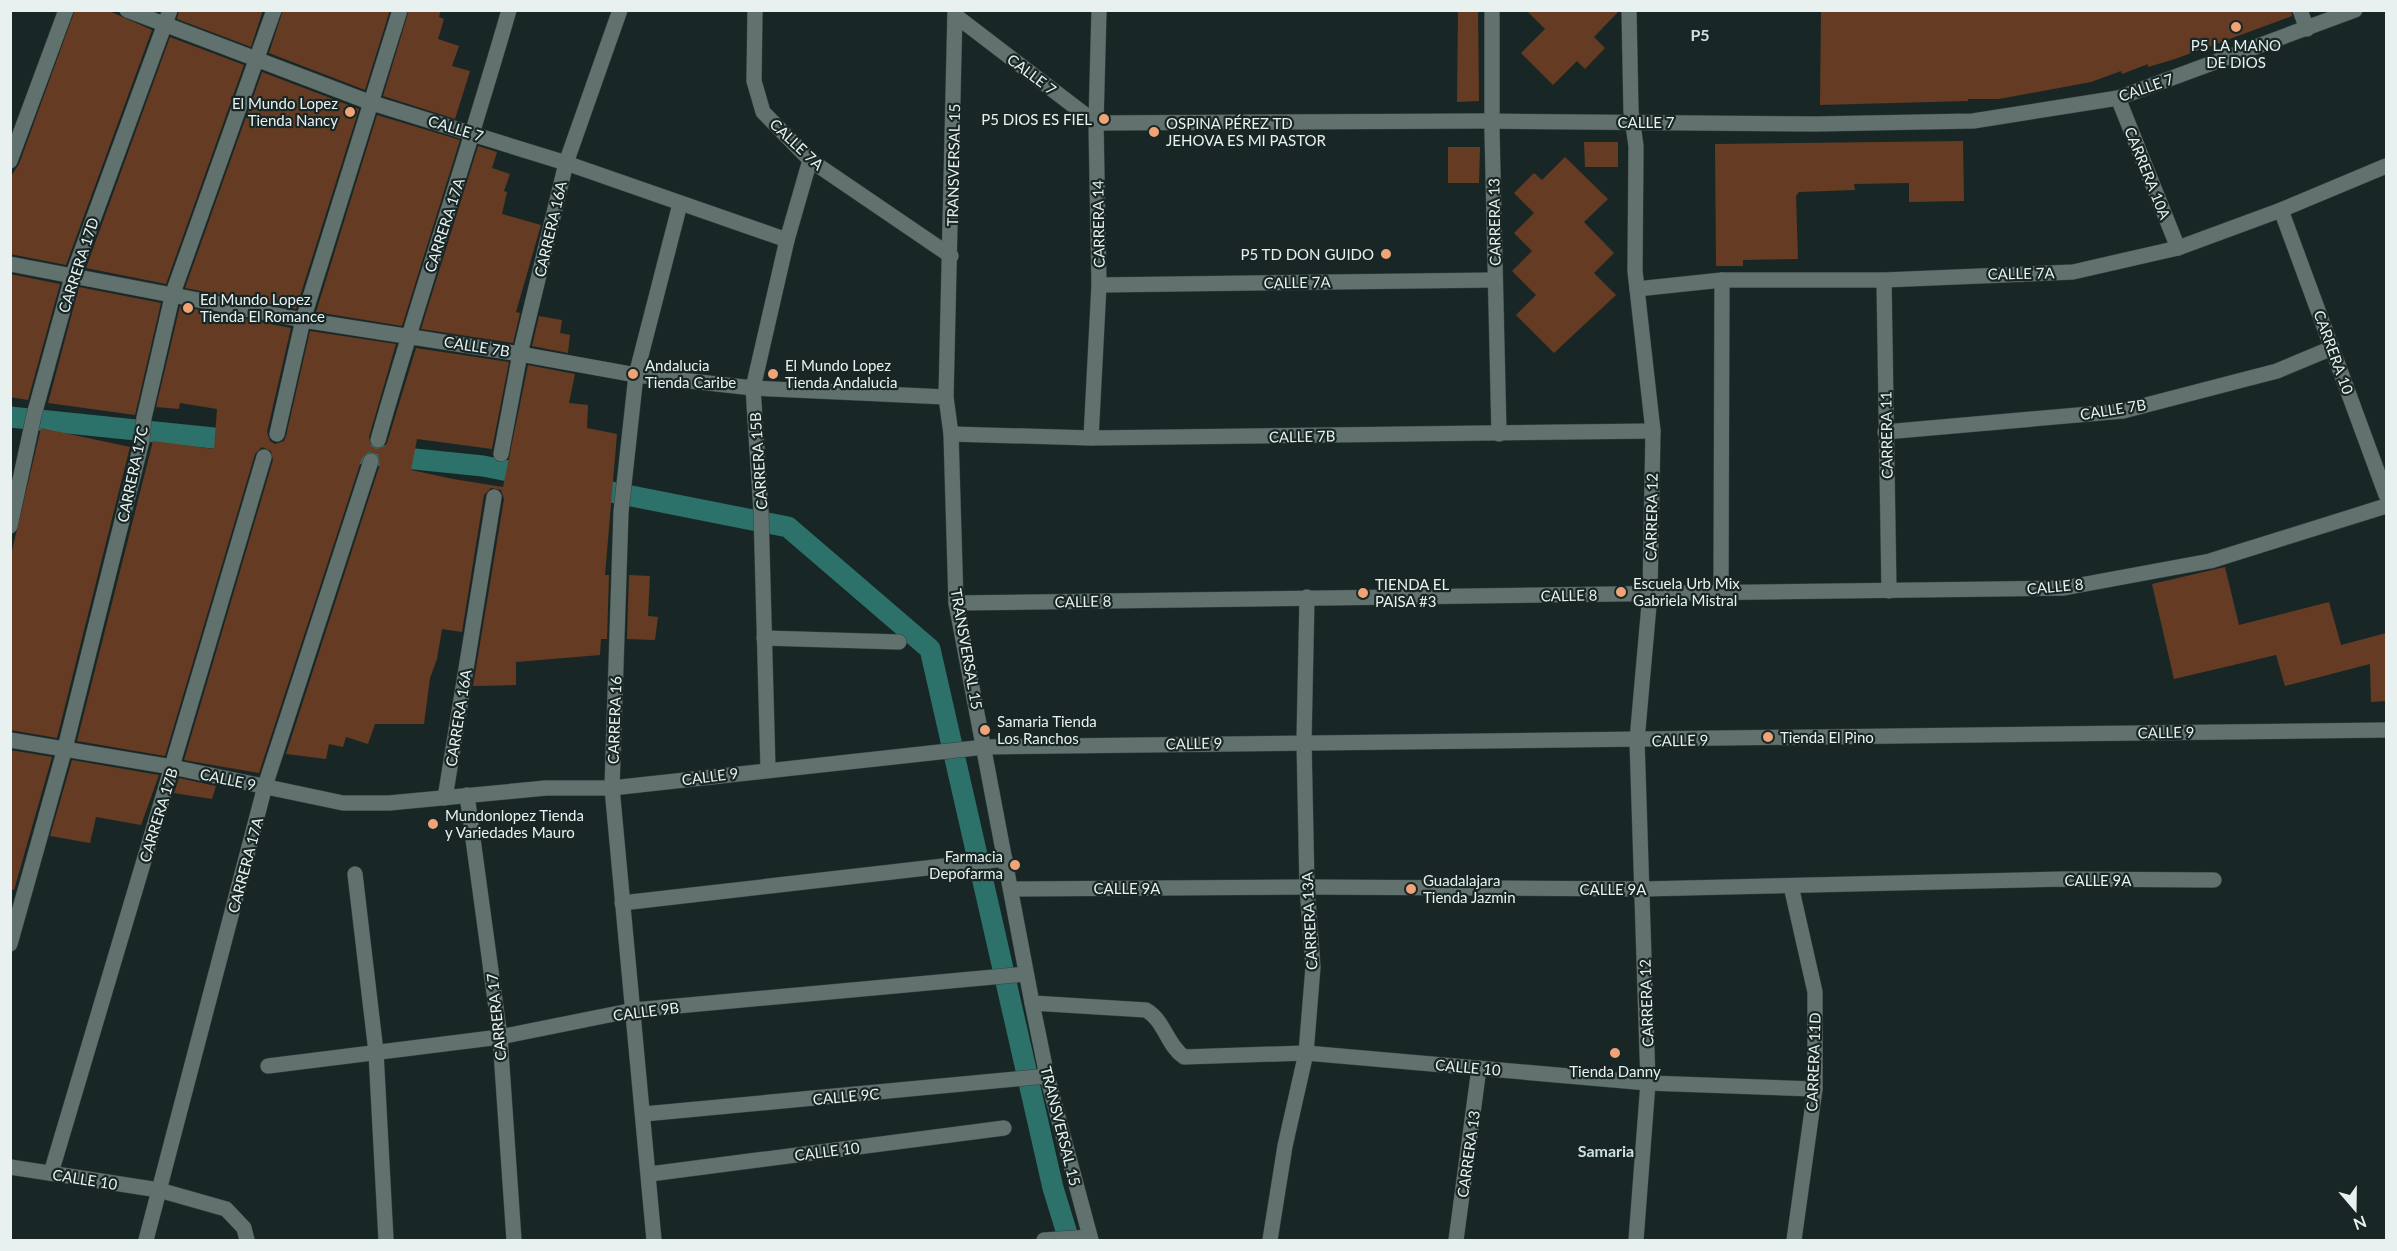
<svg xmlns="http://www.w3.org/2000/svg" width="2397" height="1251" viewBox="0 0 2397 1251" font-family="Lato,sans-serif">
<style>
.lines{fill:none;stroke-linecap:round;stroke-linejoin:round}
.canal{stroke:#2c716a;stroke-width:21}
.building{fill:#653c23}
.minor-casing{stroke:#354240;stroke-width:16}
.minor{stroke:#60716e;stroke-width:15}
.poi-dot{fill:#efa377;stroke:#182725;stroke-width:2}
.labels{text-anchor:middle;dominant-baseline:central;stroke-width:4.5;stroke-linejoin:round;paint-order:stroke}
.poi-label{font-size:15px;fill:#e8f1f0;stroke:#182725;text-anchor:start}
.street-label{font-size:15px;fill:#e8f1f0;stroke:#182725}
.neighbourhood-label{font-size:16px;font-weight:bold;fill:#cde1de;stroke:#182725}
</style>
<rect width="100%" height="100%" fill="#182725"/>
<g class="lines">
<!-- canal -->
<g class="canal">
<polyline points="10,417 243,441"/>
<polyline points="346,452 483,466 535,476"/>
<polyline points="586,487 788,527 930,649 1053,1188 1069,1240"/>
</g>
</g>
<!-- building -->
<g class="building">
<polygon points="75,10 107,10 152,30 66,265 10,254 10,178 19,164"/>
<polygon points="179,10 263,10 251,47 177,19"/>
<polygon points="283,10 390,10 365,90 269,53"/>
<polygon points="409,10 441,10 439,17 444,19 438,39 459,46 452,66 470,71 455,119 383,96"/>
<polygon points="1526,10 1619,10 1619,11 1594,37 1605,48 1585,69 1577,61 1553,85 1521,53 1545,29"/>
<polygon points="1821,10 2291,10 2292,16 2175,59 2148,67 2148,64 2122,74 2121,71 2091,82 1999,99 1968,99 1968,101 1820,105"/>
<polygon points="1458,11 1478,11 1479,101 1457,102"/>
<polygon points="170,37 244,65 166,284 86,268"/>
<polygon points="262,72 359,109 296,309 185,288"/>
<polygon points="377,115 460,140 402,326 316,312"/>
<polygon points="1963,141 1964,201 1909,202 1909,183 1854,184 1855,190 1799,192 1796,196 1798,259 1743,260 1743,266 1716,266 1715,144"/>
<polygon points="1584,142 1618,142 1618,167 1585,167"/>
<polygon points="478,146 497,152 492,168 510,174 504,191 507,192 502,214 541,225 516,312 520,313 513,343 421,329"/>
<polygon points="1448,147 1480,147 1479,183 1448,183"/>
<polygon points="1565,157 1608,199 1584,222 1614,253 1594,273 1616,295 1554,353 1516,315 1536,295 1512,271 1532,251 1514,233 1534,213 1514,193 1534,173 1542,180"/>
<polygon points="10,274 60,284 28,400 10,397"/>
<polygon points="79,287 161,303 135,415 48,403"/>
<polygon points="180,306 291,328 267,432 270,441 275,444 284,441 286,436 310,331 396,344 369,437 371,446 376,449 384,447 387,443 416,348 509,362 492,449 417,439 411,470 453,479 503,487 528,365 575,374 569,403 588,405 587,428 617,434 605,575 609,575 607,639 601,639 600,655 516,662 516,685 473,686 504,499 501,490 491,488 484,495 462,632 442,629 437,659 430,678 424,724 375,724 368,744 346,737 343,747 329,744 326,759 286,754 380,464 378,454 368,452 362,458 259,773 184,760 273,460 271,451 262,447 255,454 165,756 77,741 153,441 214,449 217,409 180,403 179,409 156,407"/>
<polygon points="539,316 562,320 560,333 570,335 568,353 532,346"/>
<polygon points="41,428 130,447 57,738 10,730 10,559"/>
<polygon points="2225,567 2239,625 2329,602 2341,645 2386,633 2386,701 2371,702 2370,664 2285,686 2276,655 2174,679 2152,584"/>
<polygon points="629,575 650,576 648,616 658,617 655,640 627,639"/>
<polygon points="10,750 52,757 14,890 10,889"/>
<polygon points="72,760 159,775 141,825 96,817 90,843 50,836"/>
<polygon points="179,778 216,786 212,799 174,793"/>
</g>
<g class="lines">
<defs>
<g id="minor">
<polyline points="127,10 369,102 566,163 787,240"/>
<polyline points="755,10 754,81 763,112 810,160 951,256"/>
<polyline points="955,10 946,397 951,434 956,603 1032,1003 1047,1076 1091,1240"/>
<polyline points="1492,10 1492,131 1499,434"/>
<polyline points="1629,10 1631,111 1636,146 1635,271 1653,431 1650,594 1637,740 1648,1083 1636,1240"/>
<polyline points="2300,10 2307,29"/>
<polyline points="956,16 1096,123 1482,121 1816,124 1973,121 2118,98 2355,10"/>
<polyline points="2118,98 2178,248"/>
<polyline points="10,161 66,10"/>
<polyline points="2281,210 2386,495"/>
<polyline points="10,264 303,320 520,354 636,375 753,388 946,397"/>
<polyline points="1884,280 1889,591"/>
<polyline points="1099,285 1495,280"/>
<polyline points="1637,289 1722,280 1884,280 2073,272 2178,248 2281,210 2386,166"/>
<polyline points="1885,432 2123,411 2277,371 2332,348"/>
<polyline points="277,434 303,320 400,10"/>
<polyline points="951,434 1091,438 1653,431"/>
<polyline points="1091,438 1099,285 1096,123 1099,10"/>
<path d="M378 440C419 296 468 154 509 10"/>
<polyline points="501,454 520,354 566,163 620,10"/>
<polyline points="10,526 34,415 72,277 170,10"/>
<polyline points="1721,593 1722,280"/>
<polyline points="956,603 2064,588 2210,561 2386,506"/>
<polyline points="764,638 899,642"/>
<polyline points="10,740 172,767 343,803 389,803 546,788 612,788 985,747 2386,730"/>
<polyline points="768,769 761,511 753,388 787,240 810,160"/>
<polyline points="467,795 500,1037 514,1240"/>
<polyline points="445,798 494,497"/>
<polyline points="355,874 376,1052 386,1240"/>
<polyline points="1791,886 1815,992 1815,1089 1794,1240"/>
<polyline points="1011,889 1307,887 1643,889 2064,879 2214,880"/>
<polyline points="622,903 1005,859"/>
<polyline points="10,944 65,748 142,441 144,418 173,293 274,10"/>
<path d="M1032 1003 1146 1010C1165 1021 1166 1044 1184 1057L1306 1053 1648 1083 1815 1089"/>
<polyline points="268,1066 500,1037 634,1010 1026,974"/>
<polyline points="644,1114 1047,1076"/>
<polyline points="10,1167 159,1190 226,1209 244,1228 247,1240"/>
<polyline points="51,1173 264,457"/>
<polyline points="650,1174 1004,1128"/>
<polyline points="146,1240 265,786 371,461"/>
<polyline points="654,1240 612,788 621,512 636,375 680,204"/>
<polyline points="1044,1240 1090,1237"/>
<polyline points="1270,1240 1285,1146 1306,1053 1313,967 1307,887 1304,741 1307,597"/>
<polyline points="1456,1240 1479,1068"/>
</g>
</defs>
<!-- minor casing -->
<use href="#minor" class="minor-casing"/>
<!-- minor -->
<use href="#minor" class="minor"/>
</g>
<!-- markers -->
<g class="poi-dot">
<circle cx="2236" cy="27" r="6"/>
<circle cx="350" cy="112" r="6"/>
<circle cx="1104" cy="119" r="6"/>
<circle cx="1154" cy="132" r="6"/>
<circle cx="1386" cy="254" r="6"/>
<circle cx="188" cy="308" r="6"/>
<circle cx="633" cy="374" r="6"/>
<circle cx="773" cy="374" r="6"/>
<circle cx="1621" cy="592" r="6"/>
<circle cx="1363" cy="593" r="6"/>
<circle cx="985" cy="730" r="6"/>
<circle cx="1768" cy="737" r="6"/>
<circle cx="433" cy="824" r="6"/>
<circle cx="1015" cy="865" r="6"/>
<circle cx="1411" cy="889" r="6"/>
<circle cx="1615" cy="1053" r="6"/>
</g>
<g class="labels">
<!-- poi labels -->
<g class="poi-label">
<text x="2236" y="45" text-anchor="middle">P5 LA MANO<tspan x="2236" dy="17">DE DIOS</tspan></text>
<text x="338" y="103" text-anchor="end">El Mundo Lopez<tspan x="338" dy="17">Tienda Nancy</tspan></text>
<text x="1092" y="119" text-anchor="end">P5 DIOS ES FIEL</text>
<text x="1166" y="123">OSPINA PÉREZ TD<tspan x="1166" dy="17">JEHOVA ES MI PASTOR</tspan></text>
<text x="1374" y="254" text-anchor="end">P5 TD DON GUIDO</text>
<text x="200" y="299">Ed Mundo Lopez<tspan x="200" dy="17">Tienda El Romance</tspan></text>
<text x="645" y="365">Andalucia<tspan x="645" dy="17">Tienda Caribe</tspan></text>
<text x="785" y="365">El Mundo Lopez<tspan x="785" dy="17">Tienda Andalucia</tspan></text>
<text x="1633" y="583">Escuela Urb Mix<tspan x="1633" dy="17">Gabriela Mistral</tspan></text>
<text x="1375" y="584">TIENDA EL<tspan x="1375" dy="17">PAISA #3</tspan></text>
<text x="997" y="721">Samaria Tienda<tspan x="997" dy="17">Los Ranchos</tspan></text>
<text x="1780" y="737">Tienda El Pino</text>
<text x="445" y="815">Mundonlopez Tienda<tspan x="445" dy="17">y Variedades Mauro</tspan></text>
<text x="1003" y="856" text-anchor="end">Farmacia<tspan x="1003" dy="17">Depofarma</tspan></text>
<text x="1423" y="880">Guadalajara<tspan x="1423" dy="17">Tienda Jazmin</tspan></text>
<text x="1615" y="1071" text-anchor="middle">Tienda Danny</text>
</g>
<!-- street labels -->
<g class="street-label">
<text transform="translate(1032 74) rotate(37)">CALLE 7</text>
<text transform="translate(2146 87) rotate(-19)">CALLE 7</text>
<text x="1646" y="122">CALLE 7</text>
<text transform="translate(456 128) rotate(17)">CALLE 7</text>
<text transform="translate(797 144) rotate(43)">CALLE 7A</text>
<text transform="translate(953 165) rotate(-89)">TRANSVERSAL 15</text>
<text transform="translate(2148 173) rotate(68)">CARRERA 10A</text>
<text transform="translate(1494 222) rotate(-91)">CARRERA 13</text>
<text transform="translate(1098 224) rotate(-91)">CARRERA 14</text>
<text transform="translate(444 225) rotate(-72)">CARRERA 17A</text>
<text transform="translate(550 229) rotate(-77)">CARRERA 16A</text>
<text transform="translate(78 265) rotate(-72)">CARRERA 17D</text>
<text transform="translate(2021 273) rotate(-1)">CALLE 7A</text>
<text transform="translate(1297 282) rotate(-1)">CALLE 7A</text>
<text transform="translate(477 346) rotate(9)">CALLE 7B</text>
<text transform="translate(2334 352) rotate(70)">CARRERA 10</text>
<text transform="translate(2113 409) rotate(-9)">CALLE 7B</text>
<text transform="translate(1886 435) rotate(-91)">CARRERA 11</text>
<text transform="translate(1302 436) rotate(-1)">CALLE 7B</text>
<text transform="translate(758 461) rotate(-94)">CARRERA 15B</text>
<text transform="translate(132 474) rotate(-78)">CARRERA 17C</text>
<text transform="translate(1651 517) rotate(-89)">CARRERA 12</text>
<text transform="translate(2055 586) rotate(-5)">CALLE 8</text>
<text transform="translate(1569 595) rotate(-1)">CALLE 8</text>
<text transform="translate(1083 601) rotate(-1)">CALLE 8</text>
<text transform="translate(967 649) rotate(80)">TRANSVERSAL 15</text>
<text transform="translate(458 718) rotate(-81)">CARRERA 16A</text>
<text transform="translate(614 720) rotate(-88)">CARRERA 16</text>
<text transform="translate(2166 732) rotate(-1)">CALLE 9</text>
<text transform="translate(1680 740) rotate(-1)">CALLE 9</text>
<text transform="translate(1194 743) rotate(-1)">CALLE 9</text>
<text transform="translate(710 776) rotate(-7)">CALLE 9</text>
<text transform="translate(228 779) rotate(12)">CALLE 9</text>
<text transform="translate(158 815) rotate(-73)">CARRERA 17B</text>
<text transform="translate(245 865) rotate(-75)">CARRERA 17A</text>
<text x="2098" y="880">CALLE 9A</text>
<text x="1127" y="888">CALLE 9A</text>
<text x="1613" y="889">CALLE 9A</text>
<text transform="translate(1309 921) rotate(-93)">CARRERA 13A</text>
<text transform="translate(1646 1003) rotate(-92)">CARRERA 12</text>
<text transform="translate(646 1011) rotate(-7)">CALLE 9B</text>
<text transform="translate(496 1017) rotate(-96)">CARRERA 17</text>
<text transform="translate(1813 1062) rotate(-88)">CARRERA 11D</text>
<text transform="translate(1468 1067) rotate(5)">CALLE 10</text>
<text transform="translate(846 1096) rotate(-5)">CALLE 9C</text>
<text transform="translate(1061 1126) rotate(76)">TRANSVERSAL 15</text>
<text transform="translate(827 1151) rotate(-7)">CALLE 10</text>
<text transform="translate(1468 1154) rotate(-82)">CARRERA 13</text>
<text transform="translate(85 1179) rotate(9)">CALLE 10</text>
</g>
<!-- neighbourhood labels -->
<g class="neighbourhood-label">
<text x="1700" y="34">P5</text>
<text x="1606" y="1150">Samaria</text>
</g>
</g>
<!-- border -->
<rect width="2397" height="1251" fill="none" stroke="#e8f1f0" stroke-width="24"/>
<!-- north arrow -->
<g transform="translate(2355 1209) rotate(160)" stroke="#182725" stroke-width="4.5" paint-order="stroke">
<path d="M0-4.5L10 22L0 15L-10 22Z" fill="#e8f1f0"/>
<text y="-9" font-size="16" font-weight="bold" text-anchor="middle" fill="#e8f1f0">N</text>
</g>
</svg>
